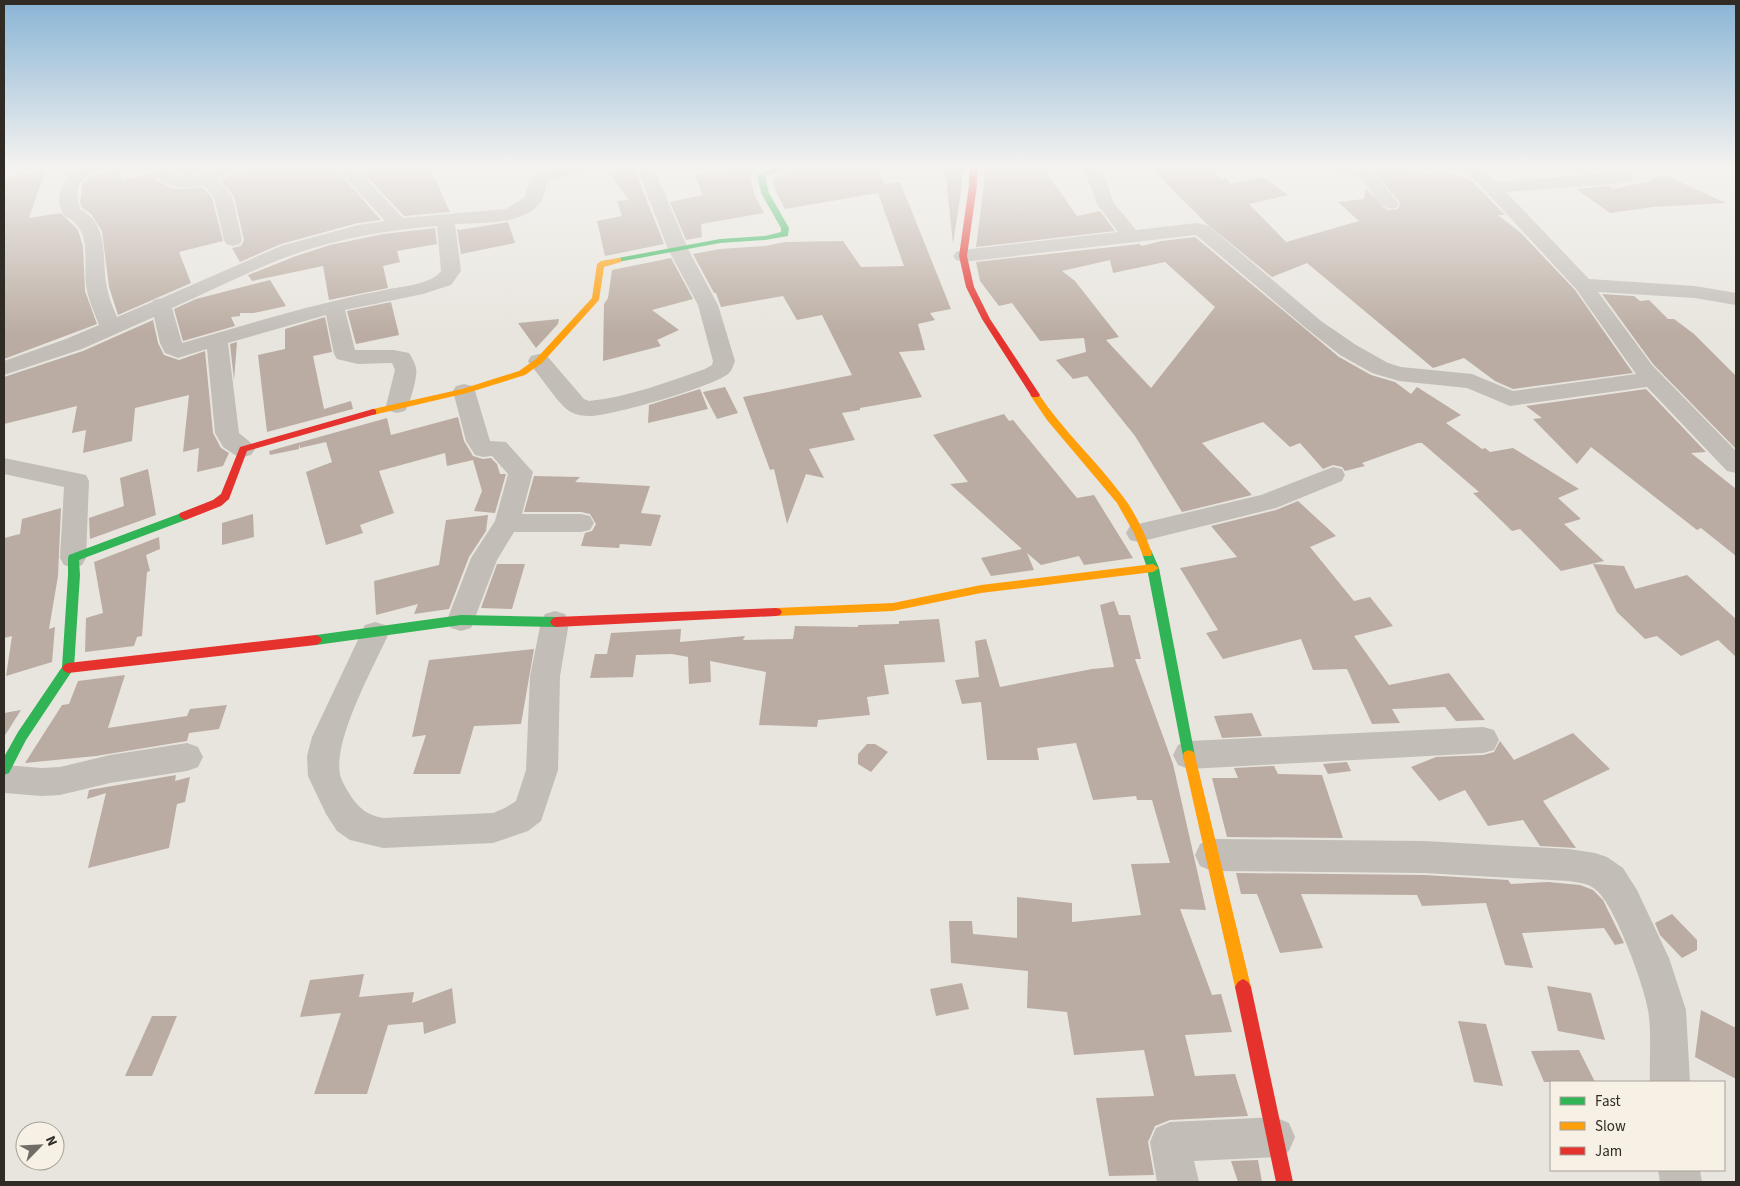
<svg xmlns="http://www.w3.org/2000/svg" width="1740" height="1186" viewBox="0 0 1740 1186" font-family="'Source Sans 3',sans-serif">
<style>
.building{fill:#baaca2;fill-rule:evenodd}
.lines{fill:none;stroke-linecap:round;stroke-linejoin:round}
.street{fill:#c2bdb7;fill-rule:evenodd}
.fast{fill:#30b455;fill-rule:evenodd}
.slow{fill:#ff9f0a;fill-rule:evenodd}
.jam{fill:#e5322d;fill-rule:evenodd}
</style>
<rect width="100%" height="100%" fill="#e8e5de"/>
<!-- building -->
<g class="building">
<polygon points="180,168 206,168 187,176 173,171"/>
<polygon points="252,168 339,168 338,171 342,176 381,220 358,223 281,244 240,262 232,248 241,246 244,240 234,196 220,180"/>
<polygon points="359,168 430,168 450,212 404,216"/>
<polygon points="606,168 634,168 664,244 605,256 597,221 622,216 617,201 629,200"/>
<polygon points="744,168 757,168 750,175 754,194 764,213 701,224 702,237 686,240 670,202 703,195 695,175"/>
<polygon points="794,168 878,168 885,184 900,182 951,309 930,313 935,320 918,324 925,350 899,352 922,397 860,408 860,410 842,413 855,440 809,449 824,478 806,474 787,524 774,469 770,470 766,459 743,397 852,375 822,315 797,320 783,296 721,307 716,293 714,293 693,254 720,249 765,246 785,242 843,241 861,267 904,266 878,193 785,209 776,192 772,179 791,174"/>
<polygon points="945,168 962,168 962,185 953,244"/>
<polygon points="984,168 1043,168 1077,216 1100,211 1115,231 976,247 984,185"/>
<polygon points="1151,168 1210,168 1221,179 1226,178 1231,184 1263,177 1288,195 1249,204 1286,242 1359,221 1338,202 1364,199 1366,188 1384,208 1390,210 1398,209 1400,203 1372,168 1395,168 1435,176 1441,170 1472,181 1505,215 1498,215 1521,233 1575,290 1633,373 1513,389 1495,381 1464,358 1433,368 1307,263 1272,277 1207,224"/>
<polygon points="119,169 122,181 152,173 155,180 172,188 184,189 202,187 212,198 223,241 179,252 191,283 118,315 109,287 102,231 91,214 82,208 80,202 83,183 91,176"/>
<polygon points="45,171 29,218 61,213 78,230 83,246 85,291 97,324 4,359 4,178"/>
<polygon points="1665,175 1726,203 1653,207 1610,213 1576,189 1609,186 1613,189 1646,182"/>
<polygon points="508,222 515,243 461,254 457,228 459,230"/>
<polygon points="435,228 437,244 397,251 400,262 383,266 388,288 329,300 323,266 252,281 248,275 296,256 330,245 383,234"/>
<path d="M1195 237 1339 357 1371 375 1395 382 1411 394 1417 387 1461 415 1446 423 1482 449 1485 448 1490 452 1513 448 1579 489 1558 498 1581 519 1564 524 1604 561 1561 571 1520 529 1512 531 1473 493 1479 492 1422 443H1418L1362 463 1365 466 1345 471 1342 467 1333 465 1323 469 1300 443 1290 447 1263 422 1202 443 1252 495 1182 512 1135 436 1087 376 1073 379 1056 360 1086 352 1084 338 1040 341 1012 303 999 306 980 281 976 262 1139 244 1142 246 1161 241ZM1110 260 1113 273 1165 262 1215 307 1151 388 1106 340 1119 337 1075 281 1062 271Z"/>
<polygon points="671,258 693,299 652,310 679,330 657,340 661,346 603,361 604,304 608,298 612,270"/>
<polygon points="270,280 286,306 254,313 240,313 240,316 231,317 235,326 183,341 174,309 196,299"/>
<polygon points="1602,294 1634,296 1640,301 1649,300 1668,319 1674,319 1694,334 1736,376 1736,449 1653,364"/>
<polygon points="391,302 399,335 356,344 347,311"/>
<polygon points="325,317 332,352 313,356 324,409 351,401 353,409 267,432 258,355 285,349 285,329"/>
<polygon points="559,319 558,324 536,348 518,323"/>
<polygon points="153,320 158,343 164,355 179,360 205,351 213,433 221,448 229,453 223,466 197,472 199,448 183,452 189,395 135,408 132,441 83,453 86,430 72,433 77,406 4,424 4,377 83,351"/>
<polygon points="237,342 234,380 230,344"/>
<polygon points="725,387 738,413 717,419 703,392"/>
<polygon points="700,389 708,409 648,423 649,405"/>
<polygon points="1646,389 1706,452 1691,453 1736,489 1736,556 1701,528 1697,530 1591,447 1577,464 1533,419 1542,418 1526,406"/>
<polygon points="1004,414 1009,421 1013,420 1077,498 1094,495 1133,558 1084,565 1079,556 1041,565 1027,553 1034,570 991,576 981,558 1022,549 950,484 968,482 933,435"/>
<polygon points="458,417 464,441 473,456 483,459 491,458 497,464 500,474 506,474 495,513 474,511 482,491 473,460 447,466 445,453 379,471 394,513 360,525 363,533 326,545 306,472 332,462 326,442 300,448 299,444 299,449 270,455 269,451 387,418 391,435"/>
<polygon points="148,469 156,515 90,539 89,518 124,506 120,478"/>
<polygon points="534,476 580,477 575,482 650,486 641,513 661,515 651,546 620,544 619,548 581,546 585,533 592,531 596,524 590,514 581,512 524,512"/>
<polygon points="1298,501 1336,536 1310,547 1354,601 1370,597 1393,626 1354,636 1389,685 1449,673 1485,720 1456,721 1445,707 1392,709 1400,723 1372,724 1347,669 1313,670 1301,639 1223,659 1206,633 1218,630 1180,568 1237,557 1211,526 1276,510"/>
<polygon points="61,508 58,576 49,629 55,627 52,662 6,676 12,636 4,638 4,538 20,534 22,519"/>
<polygon points="253,514 254,537 222,545 222,523"/>
<polygon points="488,515 486,531 469,557 449,609 414,614 418,604 376,615 374,581 439,565 446,520"/>
<polygon points="159,537 160,549 146,555 150,571 147,572 142,636 137,637 134,646 85,652 86,618 103,613 94,562"/>
<polygon points="497,564 525,564 512,609 481,608"/>
<polygon points="1593,564 1624,566 1635,589 1687,575 1736,619 1736,657 1718,640 1681,656 1657,636 1645,639 1617,612"/>
<polygon points="1114,601 1119,615 1130,615 1141,659 1135,659 1173,764 1206,910 1180,909 1212,995 1221,994 1232,1032 1185,1035 1195,1076 1235,1074 1248,1116 1170,1120 1155,1126 1148,1142 1154,1175 1109,1176 1096,1098 1154,1096 1144,1050 1074,1055 1067,1012 1027,1008 1028,971 951,963 949,921 972,921 973,934 1017,938 1017,897 1072,903 1072,922 1141,915 1131,864 1170,863 1152,800 1137,800 1136,796 1093,800 1076,743 1037,748 1039,760 987,760 981,702 962,704 955,680 979,677 975,641 986,639 1000,687 1092,669 1114,667 1100,605"/>
<polygon points="939,619 945,662 884,665 889,694 867,697 870,715 818,720 817,727 759,725 766,672 710,661 711,682 689,684 688,657 672,654 636,655 633,677 590,678 595,654 607,654 611,633 681,629 680,642 745,636 743,640 793,639 795,626 858,627 858,625 899,624 899,621"/>
<polygon points="534,649 521,724 474,726 460,774 413,774 426,735 412,737 429,660"/>
<polygon points="125,675 108,728 187,716 190,709 227,705 219,729 189,733 187,741 96,756 25,763 62,705 69,704 78,681"/>
<polygon points="21,710 4,737 4,713"/>
<polygon points="1252,713 1262,736 1222,738 1214,716"/>
<polygon points="1573,733 1610,769 1543,801 1576,848 1540,846 1523,820 1488,826 1465,790 1439,801 1411,767 1436,757 1483,755 1494,752 1500,741 1514,760"/>
<polygon points="867,744 875,744 888,752 871,772 858,764 858,754"/>
<polygon points="1347,762 1351,771 1328,774 1323,764"/>
<polygon points="1274,766 1278,774 1322,775 1343,838 1227,837 1212,778 1238,778 1234,768"/>
<polygon points="176,775 175,781 190,777 185,802 177,804 169,848 88,868 106,793 87,799 89,790"/>
<polygon points="1236,873 1424,875 1508,880 1511,884 1548,882 1580,885 1593,890 1603,900 1624,943 1615,945 1604,928 1522,933 1533,968 1505,965 1486,903 1422,906 1417,895 1301,894 1323,948 1280,953 1257,894 1241,894"/>
<polygon points="1672,914 1697,940 1697,950 1682,958 1660,935 1655,923"/>
<polygon points="364,974 359,997 414,992 412,1003 452,988 456,1023 424,1034 423,1022 388,1025 367,1094 314,1094 341,1013 300,1017 310,980"/>
<polygon points="962,983 969,1009 936,1016 930,989"/>
<polygon points="1547,986 1591,993 1605,1040 1558,1031"/>
<polygon points="1701,1010 1736,1028 1736,1079 1695,1057"/>
<polygon points="152,1016 177,1016 152,1076 125,1076"/>
<polygon points="1458,1021 1486,1024 1503,1086 1474,1082"/>
<polygon points="1579,1050 1595,1082 1544,1082 1531,1051"/>
<polygon points="1258,1160 1262,1182 1238,1182 1231,1161"/>
</g>
<g class="lines">
<!-- street -->
<g class="street">
<path d="M77 168H97L79 184 77 196 80 209C109 224 102 256 106 283 108 295 112 306 117 317L152 302 154 300 162 298 281 246 358 225 385 221 343 175 340 171 342 168H356L403 218 506 209 525 197C527 192 527 186 530 182 539 163 569 168 586 168L584 172 549 180C544 186 546 195 541 202 523 226 481 222 455 224L461 271 451 285 423 294 345 310 355 350H394L409 353C412 358 415 363 416 368 418 376 410 404 405 411L397 413 389 411 386 406 395 370 392 363 358 364 337 359 334 354 326 315 228 343 239 433 251 443 255 449 251 455 243 457 235 455 223 447 215 433 207 349 178 358 165 353 160 343 154 317 82 349 4 375V361L66 339 99 325C94 312 88 299 86 285 83 258 93 230 65 216 52 198 62 180 77 168ZM437 226 441 271C431 285 402 286 385 290 316 303 249 324 182 343L172 308C213 290 253 269 295 254 340 238 389 230 437 226Z"/>
<path d="M152 168H170V172C189 184 194 173 211 169 218 167 228 168 235 168L233 172 217 179 232 196 242 240 240 244 233 246 226 244 224 240 214 197 203 185C185 190 171 188 156 178Z"/>
<path d="M637 168H654L688 249 718 305 735 361C733 366 732 371 728 374 712 387 611 416 590 416 584 416 576 415 571 412 560 407 541 376 531 366L528 361 531 356 539 354 547 356 584 399 589 401C629 397 667 382 705 369L712 365 713 361 698 305 668 249Z"/>
<polygon points="1084,168 1101,168 1114,203 1136,230 1197,223 1209,226 1321,321 1356,345 1388,363 1401,367 1472,374 1513,391 1636,374 1576,289 1491,197 1462,168 1481,168 1496,182 1624,172 1630,173 1633,177 1630,181 1613,184 1506,192 1589,279 1695,286 1736,293 1736,305 1695,298 1598,292 1652,365 1736,451 1736,473 1727,471 1647,387 1510,406 1467,388 1399,381 1372,373 1340,355 1307,329 1196,235 963,262 956,260 953,256 956,252 963,250 1118,232 1097,204"/>
<path d="M1333 168 1369 169 1374 172 1399 204 1396 208C1378 212 1374 190 1362 180 1356 174 1343 174 1335 172Z"/>
<polygon points="464,384 472,386 475,391 490,441 506,442 533,472 522,514 581,514 590,516 594,523 590,530 581,532 514,532 497,560 471,628 461,631 451,628 447,620 471,558 495,521 508,474 492,456 483,457 475,455 466,441 453,391 456,386"/>
<polygon points="4,458 86,475 89,481 86,558 82,565 73,568 64,565 60,558 64,487 4,474"/>
<polygon points="1333,467 1342,469 1345,475 1342,481 1276,508 1139,542 1130,540 1126,533 1130,526 1261,495"/>
<path d="M555 611 565 614 569 622 560 676 558 770 541 821 528 831 493 843 383 848 350 840 337 831 326 814 308 776 307 756 312 737 365 625 375 622 385 625 389 633C374 666 333 740 340 774 341 781 348 791 352 798 361 810 368 815 383 818L493 813 505 808 516 801 526 770 530 676 541 622 545 614Z"/>
<polygon points="1483,727 1494,730 1499,740 1494,750 1483,753 1189,769 1178,765 1173,755 1178,745 1189,741"/>
<polygon points="187,743 198,747 203,757 198,767 187,771 110,783 60,795 42,796 4,793 4,765 42,768 60,767 110,755"/>
<path d="M1212 839 1424 841 1569 849 1595 853 1607 857 1623 868 1637 890 1669 958 1686 1010 1690 1082H1650C1649 1059 1652 1033 1648 1010 1644 985 1615 906 1597 891 1589 883 1580 883 1569 881L1424 873 1212 871 1200 866 1195 855 1200 844Z"/>
<polygon points="1275,1117 1289,1123 1295,1137 1289,1151 1275,1157 1194,1161 1199,1182 1157,1182 1150,1142 1156,1128 1170,1122"/>
<polygon points="1658,1170 1700,1170 1702,1182 1660,1182"/>
</g>
<!-- fast -->
<g class="fast">
<polygon points="775,168 787,168 765,176 769,193 789,228 788,236 765,240 720,243 618,262 614,260 618,258 720,239 765,236 781,232 781,228 761,193 757,175"/>
<polygon points="184,512 189,516 188,519 79,560 80,575 74,668 26,740 9,773 4,775 4,757 18,732 62,667 68,575 68,558 69,555"/>
<polygon points="1147,549 1151,550 1159,568 1195,756 1194,760 1189,762 1184,760 1183,756 1147,568 1142,553"/>
<polygon points="461,615 556,617 560,619 562,622 560,625 556,627 461,625 316,645 312,643 310,640 312,637 316,635"/>
</g>
<!-- slow -->
<g class="slow">
<polygon points="618,258 621,258 621,262 604,267 599,300 542,363 525,375 467,393 373,415 368,412 373,409 462,389 519,371 536,359 592,298 597,264 601,261"/>
<path d="M1035 392 1038 393C1063 431 1097 461 1124 498 1136 514 1145 534 1152 553L1151 556H1143L1134 533 1117 503 1047 420 1030 395Z"/>
<polygon points="1153,564 1159,568 1153,572 981,593 893,611 776,616 772,615 770,612 772,609 776,608 893,603 981,585"/>
<polygon points="1189,750 1194,752 1195,756 1251,987 1248,992 1243,995 1238,992 1235,987 1183,756 1184,752"/>
</g>
<!-- jam -->
<g class="jam">
<polygon points="969,168 977,168 977,185 967,256 974,287 990,319 1040,395 1038,397 1032,397 982,319 966,287 959,256 969,185"/>
<polygon points="373,409 376,410 376,414 247,451 229,499 221,506 188,519 184,520 179,516 180,513 213,500 221,494 240,447"/>
<polygon points="776,608 780,609 782,612 780,615 776,616 556,627 552,625 550,622 552,619 556,617"/>
<polygon points="316,635 320,637 322,640 320,643 316,645 68,673 64,671 62,668 64,665 68,663"/>
<polygon points="1243,979 1248,982 1251,987 1293,1182 1276,1182 1235,987 1238,982"/>
</g>
</g>
<!-- sky -->
<linearGradient id="sky" x2="0" y2="1"><stop stop-color="#89b4d5"/><stop offset="0.5" stop-color="#f5f3f0"/><stop offset="1" stop-color="#f5f3f0" stop-opacity="0"/></linearGradient>
<rect width="1740" height="334" fill="url(#sky)"/>
<!-- border -->
<rect width="1740" height="1186" fill="none" stroke="#312b26" stroke-width="10"/>
<!-- legend -->
<rect x="1550" y="1081" width="175" height="90" fill="#f6f0e5" stroke="#a7a199"/>
<rect x="1560" y="1097" width="25" height="8" fill="#30b455" stroke="#a7a199"/>
<text x="1595" y="1106" font-size="15" fill="#312b26">Fast</text>
<rect x="1560" y="1122" width="25" height="8" fill="#ff9f0a" stroke="#a7a199"/>
<text x="1595" y="1131" font-size="15" fill="#312b26">Slow</text>
<rect x="1560" y="1147" width="25" height="8" fill="#e5322d" stroke="#a7a199"/>
<text x="1595" y="1156" font-size="15" fill="#312b26">Jam</text>
<!-- north arrow -->
<g transform="translate(40 1146) rotate(66)"><circle r="24" fill="#f6f0e5" stroke="#a7a199"/>
<path d="M0-4L9 19L0 12L-9 19Z" fill="#716c66"/>
<text y="-8" font-size="14" font-weight="bold" text-anchor="middle" fill="#312b26">N</text>
</g>
</svg>
